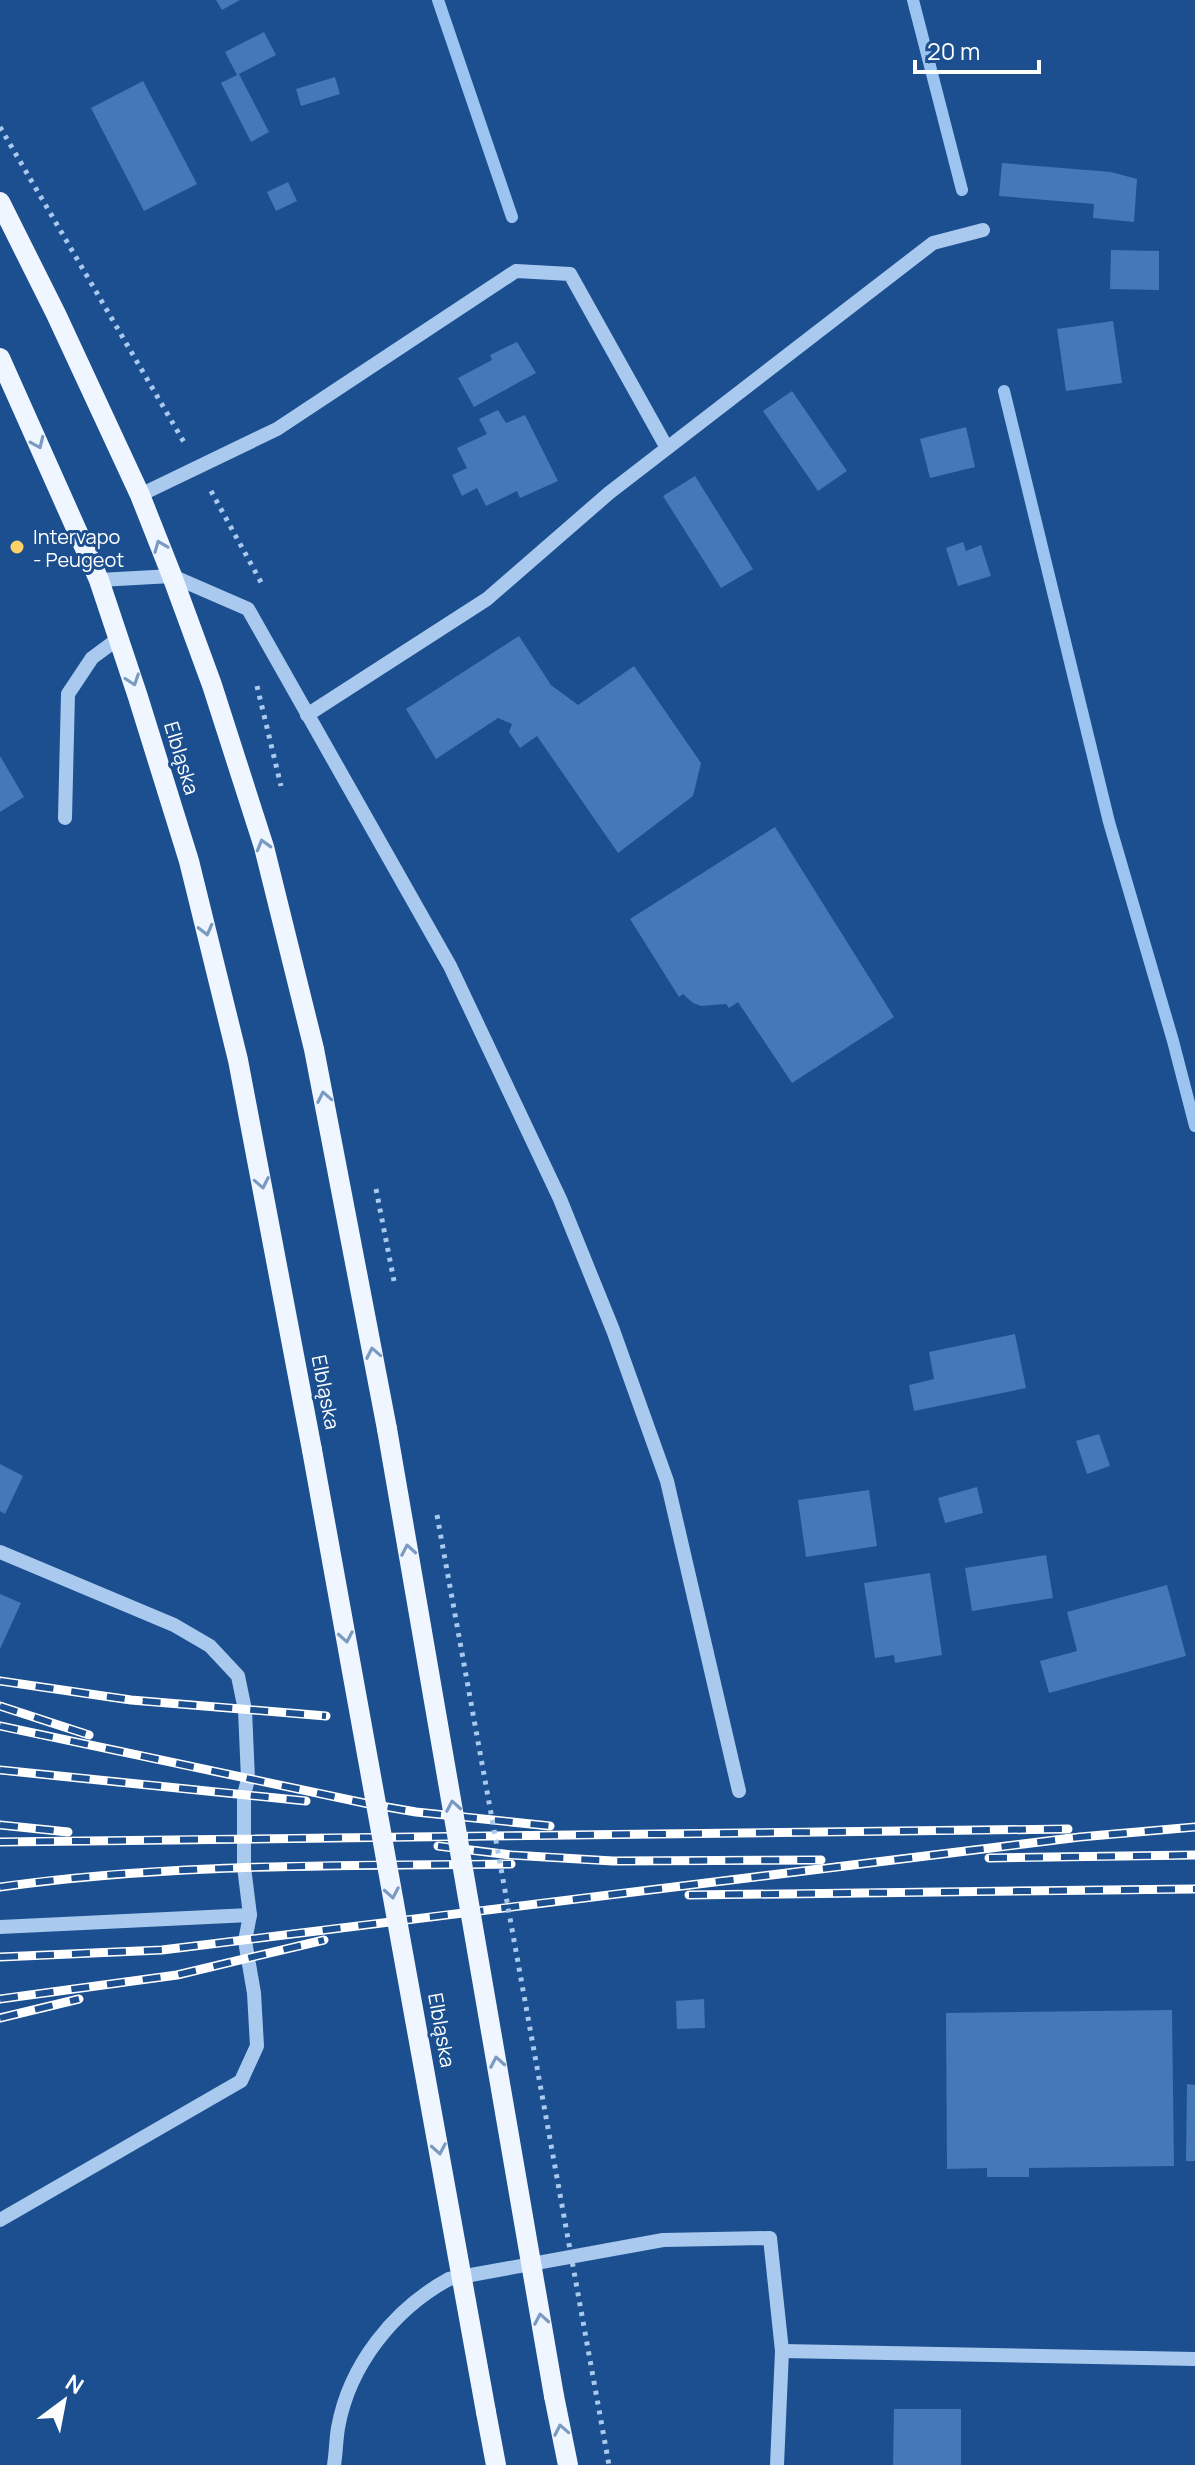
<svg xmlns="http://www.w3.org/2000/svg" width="1195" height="2465" viewBox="0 0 1195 2465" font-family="Manrope,sans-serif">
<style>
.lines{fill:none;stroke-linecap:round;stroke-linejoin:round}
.stream{stroke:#9cc4f0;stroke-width:12}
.building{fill:#4478b7}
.path{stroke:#a9c9ee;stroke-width:5;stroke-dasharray:4 6;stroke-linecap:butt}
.minor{stroke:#a9c9ee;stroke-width:14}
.major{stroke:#f0f6ff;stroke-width:20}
.rail-casing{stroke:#fff;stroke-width:9}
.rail{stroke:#1b4f8f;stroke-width:6;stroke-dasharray:18;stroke-linecap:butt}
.path-bridge{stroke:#a9c9ee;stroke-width:5;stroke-dasharray:4 6;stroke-linecap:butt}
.major-bridge{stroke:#f0f6ff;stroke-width:20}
.oneway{stroke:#7b9ac1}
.poi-dot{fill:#ffd166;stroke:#1b4f8f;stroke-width:3}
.labels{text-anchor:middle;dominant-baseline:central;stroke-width:6;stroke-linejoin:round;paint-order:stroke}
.poi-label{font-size:20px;fill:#fff;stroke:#1b4f8f;text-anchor:start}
.street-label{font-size:20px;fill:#fff;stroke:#1b4f8f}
</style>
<rect width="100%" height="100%" fill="#1b4f8f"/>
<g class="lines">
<!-- stream -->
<g class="stream">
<polyline points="438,0 512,217"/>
<polyline points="913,0 962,190"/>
<polyline points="1004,391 1109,822 1173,1041 1195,1126"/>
</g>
</g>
<!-- building -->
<g class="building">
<polygon points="216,0 240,0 222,10"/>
<polygon points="264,32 276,55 237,75 225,52"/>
<polygon points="239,74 269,132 251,142 221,83"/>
<polygon points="335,77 340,94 301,106 296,89"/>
<polygon points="143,81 197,184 144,211 91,108"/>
<polygon points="1002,163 1111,172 1137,179 1134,222 1093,218 1094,204 999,196"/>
<polygon points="288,182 297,201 276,211 267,192"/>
<polygon points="1111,250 1159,251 1159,290 1110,289"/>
<polygon points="1113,321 1122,383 1066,391 1057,329"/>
<polygon points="517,342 536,373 474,407 458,378 492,360 490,355"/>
<polygon points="792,391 847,471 818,491 763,411"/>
<polygon points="498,410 506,423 525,415 558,481 520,498 517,491 486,506 477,488 462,496 452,475 467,468 457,448 487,434 479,419"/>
<polygon points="966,427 975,467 930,478 920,439"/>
<polygon points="695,476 753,569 721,588 663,496"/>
<polygon points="963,542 966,551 981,545 991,576 958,586 946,548"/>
<polygon points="519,636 551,685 578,705 634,666 701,763 693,796 618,853 537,736 520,748 509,732 512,724 498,718 436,759 406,709"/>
<polygon points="0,756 24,797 0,812"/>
<polygon points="775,827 894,1017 792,1083 738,1002 729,1008 726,1004 701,1006 693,1003 683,994 679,997 630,919"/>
<polygon points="1015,1334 1026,1388 914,1411 909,1385 934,1379 929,1352"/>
<polygon points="1099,1434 1110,1466 1087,1474 1076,1441"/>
<polygon points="0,1464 23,1476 5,1514 0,1511"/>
<polygon points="977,1487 983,1513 945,1523 938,1498"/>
<polygon points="869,1490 877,1546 806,1557 798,1500"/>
<polygon points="1046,1555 1053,1598 972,1611 965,1568"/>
<polygon points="930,1573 942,1655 895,1663 894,1655 875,1658 864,1583"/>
<polygon points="1167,1585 1186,1656 1049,1693 1040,1661 1077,1651 1067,1612"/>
<polygon points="0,1594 21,1603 0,1649"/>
<polygon points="704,1999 705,2028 677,2029 676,2001"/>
<polygon points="1172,2010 1174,2166 1029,2168 1029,2177 987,2177 987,2168 947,2169 946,2013"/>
<polygon points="1187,2084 1195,2085 1195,2161 1186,2161"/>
<polygon points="894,2409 961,2409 961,2465 893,2465"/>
</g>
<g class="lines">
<!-- path -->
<g class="path">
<polyline points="0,127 185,444"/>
<polyline points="211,491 262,584"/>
<polyline points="257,686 281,786"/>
<polyline points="376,1189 394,1281"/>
</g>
<!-- minor -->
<g class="minor">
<polyline points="140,495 277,429 516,271 570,274 667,448"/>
<polyline points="99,580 172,576 248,609 450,966 560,1199 613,1330 667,1481 739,1791"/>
<polyline points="307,715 487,599 609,493 933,243 983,230"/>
<polyline points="65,818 68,694 92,658 119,638"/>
<polyline points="0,1552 174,1625 210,1646 238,1676 245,1710 248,1779 244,1795 244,1867 250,1915 245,1941 254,1993 257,2046 241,2081 0,2220"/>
<polyline points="0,1927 250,1915"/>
<polyline points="782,2351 1195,2359"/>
<path d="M334 2465C336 2453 336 2440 338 2428 349 2365 394 2309 449 2279L663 2240 770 2238 782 2351 777 2465"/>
</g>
<!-- major -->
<g class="major">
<polyline points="0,202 56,314 140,495 172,576 212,685 264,847 314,1049 387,1429"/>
<polyline points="0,358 99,580 138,697 189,861 238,1060 312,1450"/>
<polyline points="554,2396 568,2465"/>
<polyline points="486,2412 496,2465"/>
</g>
<defs>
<g id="rail">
<polyline points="0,1681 131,1700 326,1716"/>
<polyline points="0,1706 89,1735"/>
<polyline points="0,1726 369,1804 416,1812 550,1826"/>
<polyline points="0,1770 306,1801"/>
<polyline points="0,1825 68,1832"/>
<polyline points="0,1842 1068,1829"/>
<polyline points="438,1846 511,1855 613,1861 821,1860"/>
<polyline points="989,1858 1195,1855"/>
<path d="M0 1887C169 1863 340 1866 511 1864"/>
<polyline points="689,1895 1195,1889"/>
<polyline points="0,1957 162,1950 1080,1837 1195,1827"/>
<polyline points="0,1999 177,1975 324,1940"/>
<polyline points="0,2018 79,1999"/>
</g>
</defs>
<!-- rail casing -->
<use href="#rail" class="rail-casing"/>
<!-- rail -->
<use href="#rail" class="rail"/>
<!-- path-bridge -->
<polyline class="path-bridge" points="437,1515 609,2465"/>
<!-- major-bridge -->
<g class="major-bridge">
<polyline points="387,1429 554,2396"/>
<polyline points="312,1450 486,2412"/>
</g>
</g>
<!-- one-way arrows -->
<defs><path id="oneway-chevron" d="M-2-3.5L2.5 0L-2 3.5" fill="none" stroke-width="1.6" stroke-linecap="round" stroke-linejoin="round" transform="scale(2)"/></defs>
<g class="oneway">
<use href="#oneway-chevron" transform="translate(38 443) rotate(66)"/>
<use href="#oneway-chevron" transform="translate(160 546) rotate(-112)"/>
<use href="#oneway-chevron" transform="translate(133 680) rotate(71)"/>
<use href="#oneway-chevron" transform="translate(263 845) rotate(-106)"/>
<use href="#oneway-chevron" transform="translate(206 930) rotate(76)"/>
<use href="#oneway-chevron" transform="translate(324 1097) rotate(-101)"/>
<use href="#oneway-chevron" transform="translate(262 1183) rotate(79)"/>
<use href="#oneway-chevron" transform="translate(373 1353) rotate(-101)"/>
<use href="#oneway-chevron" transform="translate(408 1550) rotate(-100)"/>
<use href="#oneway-chevron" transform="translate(346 1637) rotate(80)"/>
<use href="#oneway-chevron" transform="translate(453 1806) rotate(-100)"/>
<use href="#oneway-chevron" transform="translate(392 1893) rotate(80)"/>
<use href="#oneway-chevron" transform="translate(497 2062) rotate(-100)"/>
<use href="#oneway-chevron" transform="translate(439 2149) rotate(80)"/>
<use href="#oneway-chevron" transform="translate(541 2319) rotate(-100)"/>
<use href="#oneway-chevron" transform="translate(561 2430) rotate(-101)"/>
</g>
<!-- markers -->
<circle class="poi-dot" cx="17" cy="547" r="8"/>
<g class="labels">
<!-- poi labels -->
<g class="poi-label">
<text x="33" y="536">Intervapo<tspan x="33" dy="23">- Peugeot</tspan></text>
</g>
<!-- street labels -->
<g class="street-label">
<text transform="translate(182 758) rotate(73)">Elbląska</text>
<text transform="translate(326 1392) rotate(79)">Elbląska</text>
<text transform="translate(442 2030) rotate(80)">Elbląska</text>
</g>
</g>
<!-- north arrow -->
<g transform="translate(64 2401) rotate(32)" stroke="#1b4f8f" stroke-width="6" paint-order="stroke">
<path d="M0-6L14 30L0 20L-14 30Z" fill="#ffffff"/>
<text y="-12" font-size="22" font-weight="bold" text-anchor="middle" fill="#ffffff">N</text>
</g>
<!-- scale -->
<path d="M915 60v12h124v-12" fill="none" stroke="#ffffff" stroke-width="4"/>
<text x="927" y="60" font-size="24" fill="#ffffff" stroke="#1b4f8f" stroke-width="6" paint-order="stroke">20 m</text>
</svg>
